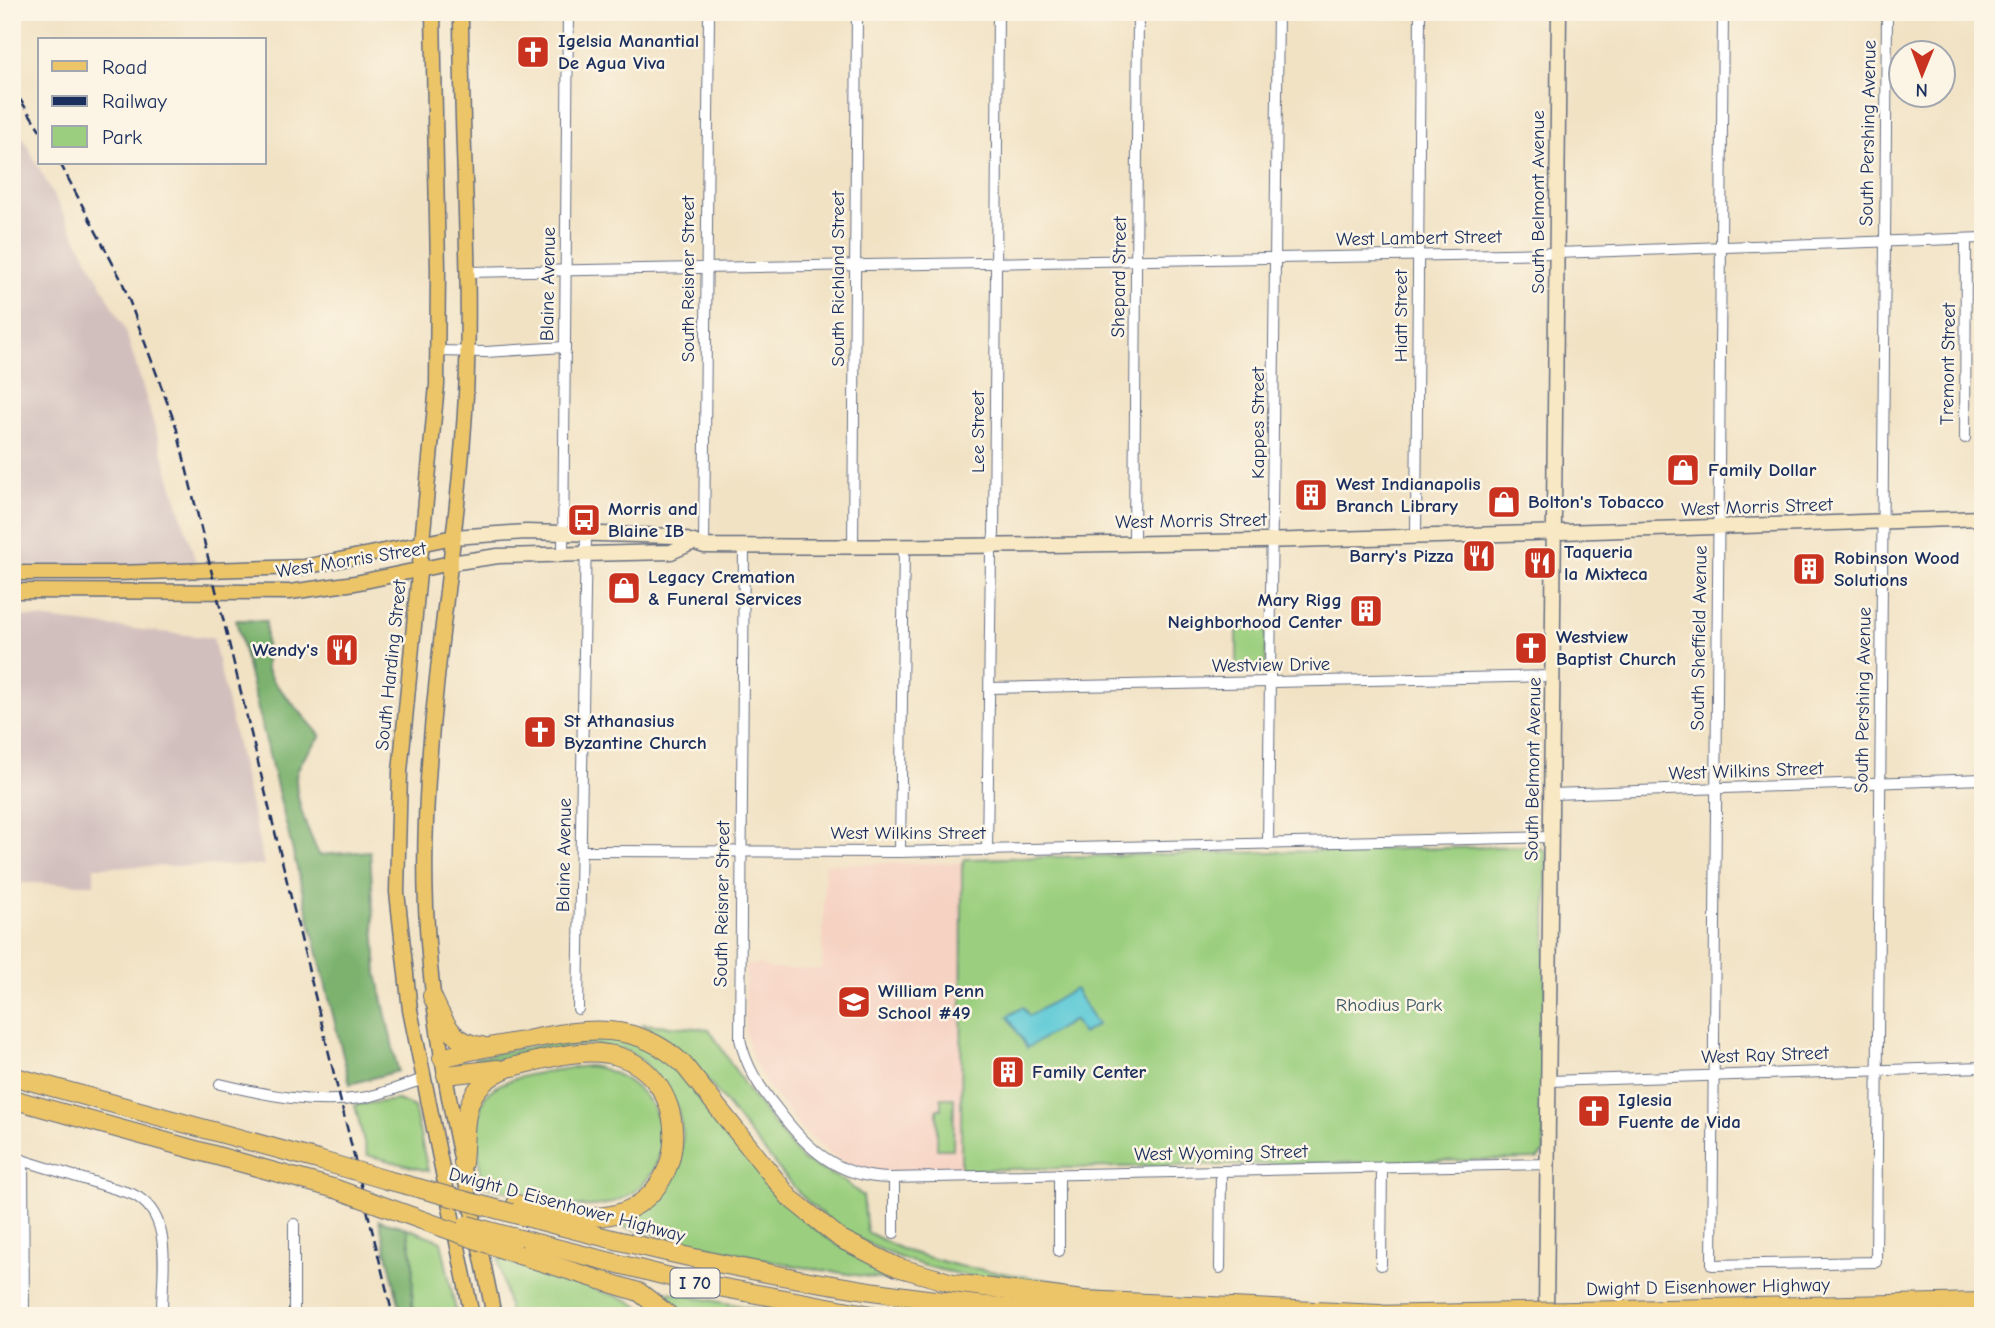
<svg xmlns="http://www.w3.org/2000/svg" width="1995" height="1328" viewBox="0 0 1995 1328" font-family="'Comic Neue',sans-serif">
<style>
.built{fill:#f6d2c3}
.industrial{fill:#d1bfbd}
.green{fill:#9bcf7f;stroke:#5b7f6e;stroke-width:2}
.forest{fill:#7cb26e;stroke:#4c7066;stroke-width:2}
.water{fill:#5ecad7;stroke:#3c7c9a;stroke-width:2}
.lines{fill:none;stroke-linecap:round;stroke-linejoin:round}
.minor-casing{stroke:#666e82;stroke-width:12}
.secondary-casing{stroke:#666e82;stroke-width:17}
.primary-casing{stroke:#666e82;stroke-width:17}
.motorway-casing{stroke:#666e82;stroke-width:20}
.minor{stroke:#fff;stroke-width:10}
.secondary{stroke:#f8e8c3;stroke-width:14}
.primary{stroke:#edc569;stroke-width:14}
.motorway{stroke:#edc569;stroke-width:18}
.rail{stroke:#1b2f5e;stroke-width:2.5;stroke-dasharray:10 5;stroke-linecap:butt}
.motorway-bridge-casing{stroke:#666e82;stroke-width:20;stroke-linecap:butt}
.motorway-bridge{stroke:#edc569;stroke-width:18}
.labels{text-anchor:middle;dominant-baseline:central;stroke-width:5;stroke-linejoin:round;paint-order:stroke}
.shield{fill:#fcf5e5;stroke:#5e6a86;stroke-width:2}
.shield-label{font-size:18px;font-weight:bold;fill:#1b2f5e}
.poi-label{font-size:19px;font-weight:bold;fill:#1b2f5e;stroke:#fcf5e5;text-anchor:start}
.street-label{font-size:19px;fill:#1b2f5e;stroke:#fcf5e5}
.park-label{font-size:19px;fill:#3b5766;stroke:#fcf5e5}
</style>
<rect width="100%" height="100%" fill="#fcf5e5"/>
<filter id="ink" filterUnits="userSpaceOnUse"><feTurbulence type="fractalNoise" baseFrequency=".0143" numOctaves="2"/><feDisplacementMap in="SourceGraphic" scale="14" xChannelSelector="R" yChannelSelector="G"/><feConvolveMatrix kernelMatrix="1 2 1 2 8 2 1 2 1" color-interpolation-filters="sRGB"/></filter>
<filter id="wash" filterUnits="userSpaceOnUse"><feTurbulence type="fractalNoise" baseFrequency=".00686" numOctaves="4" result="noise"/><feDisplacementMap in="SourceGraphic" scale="28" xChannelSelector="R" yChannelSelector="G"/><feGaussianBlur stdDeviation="1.57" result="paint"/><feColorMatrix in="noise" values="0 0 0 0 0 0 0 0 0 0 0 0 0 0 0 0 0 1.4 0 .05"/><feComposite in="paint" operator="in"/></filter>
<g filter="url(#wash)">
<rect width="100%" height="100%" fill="#f1e2c4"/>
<!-- built -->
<polygon class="built" points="964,863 961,1170 877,1172 840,1161 803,1131 765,1082 754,1062 746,1034 745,965 761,964 769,969 822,969 825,864"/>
<!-- industrial -->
<g class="industrial">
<polygon points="12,117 125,329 197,566 12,566"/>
<polygon points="12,615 213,638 264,865 94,867 94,884 12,883"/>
</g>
<!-- green -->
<g class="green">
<rect x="1237" y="626" width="29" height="44"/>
<polygon points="1538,846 1547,852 1544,1152 1537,1159 961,1170 962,868 965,859"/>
<path d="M641 1024 709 1029 749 1092 802 1160 844 1181 863 1196 867 1232 903 1250 959 1266 1117 1291C1004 1280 896 1283 807 1201 790 1185 775 1163 759 1145 718 1097 699 1057 641 1024Z"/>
<path d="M598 1034C624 1038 656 1047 676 1066 715 1104 745 1160 783 1200 817 1236 857 1260 904 1276L903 1282 795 1266 606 1223 665 1190 680 1161 683 1133 677 1106 643 1061 623 1049 590 1044 491 1060 475 1062 474 1058Z"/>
<path d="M589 1066C678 1081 687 1187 602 1205 570 1211 515 1192 481 1185 480 1159 473 1123 484 1099 494 1075 564 1069 589 1066Z"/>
<polygon points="941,1098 954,1098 953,1149 937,1149 937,1109 941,1109"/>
<polygon points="398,1100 414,1107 428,1171 367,1155 355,1105"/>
<polygon points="407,1228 441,1241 457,1316 415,1316 412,1305 413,1261"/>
<polygon points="498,1258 628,1300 654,1316 510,1316"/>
<polygon points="657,1290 793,1316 681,1316 668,1301 655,1294"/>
</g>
<!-- forest -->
<g class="forest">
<path d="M236 620 266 621V668L272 680 321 736C312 748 296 764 296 779 296 804 309 833 319 855L370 851 377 974 398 1071 350 1084Z"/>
<polygon points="379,1220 407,1228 413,1261 412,1305 415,1316 402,1316"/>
</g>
<!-- water -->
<polygon class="water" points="1075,989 1097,1025 1082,1034 1074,1020 1027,1048 1008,1016 1023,1007 1029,1016"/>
</g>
<g filter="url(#ink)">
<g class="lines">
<defs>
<g id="minor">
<polyline points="1723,12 1712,1265 1876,1262 1887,12"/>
<polyline points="467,272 1557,253 1983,238"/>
<polyline points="438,351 486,352 565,347"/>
<polyline points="1965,438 1966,239"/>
<polyline points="1416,536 1420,12"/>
<polyline points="1134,541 1138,12"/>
<polyline points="704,546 709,12"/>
<path d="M744 546 740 1039C746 1067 760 1088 778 1110 807 1149 838 1177 889 1178L1549 1164"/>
<polyline points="853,546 857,12"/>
<polyline points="563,555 568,12"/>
<polyline points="990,688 1553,676"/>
<polyline points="1552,794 1983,779"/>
<polyline points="1268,844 1278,12"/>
<polyline points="581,851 900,852 1552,837"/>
<polyline points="987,851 991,553 994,534 998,12"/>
<polyline points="900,852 904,546"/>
<polyline points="578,1009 586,533"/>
<polyline points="1549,1081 1983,1067"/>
<path d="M220 1084C266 1095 313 1105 361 1098 382 1095 404 1085 424 1079"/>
<path d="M12 1157 132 1194C176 1214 161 1276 162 1316"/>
<polyline points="23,1160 24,1316"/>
<polyline points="1059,1174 1059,1251"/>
<polyline points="294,1224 294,1316"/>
<polyline points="894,1233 894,1178"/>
<polyline points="1381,1265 1382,1167"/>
<polyline points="1220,1268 1221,1171"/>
</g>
<g id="secondary">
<path d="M454 537 526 532 675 536 704 546C1130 550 1557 532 1983 518"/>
<polyline points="451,563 498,556 671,552 694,542"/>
<polyline points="1546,1316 1559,12"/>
</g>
<g id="primary">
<polyline points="433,12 438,269 437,385 400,772 397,892 410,1010 472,1316"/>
<path d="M461 12C461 140 472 267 466 395 457 565 419 735 426 907 431 1045 467 1180 494 1316"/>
<polyline points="12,573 116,573 304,567 454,537"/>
<polyline points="12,591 290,592 355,583 451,563"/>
</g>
<g id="motorway">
<path d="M432 996C443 1020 452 1044 482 1046"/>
<path d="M442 1058C470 1050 498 1045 527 1040 585 1028 636 1020 683 1064L790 1198 841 1239 897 1267 953 1283 1083 1300 1380 1314"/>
<polyline points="446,1075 498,1069"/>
<polyline points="12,1076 318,1160"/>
<polyline points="12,1099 336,1189"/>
<path d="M463 1163C467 1118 460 1088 508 1068 539 1061 576 1048 608 1054 693 1068 696 1198 611 1215 580 1222 546 1209 516 1204"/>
<polyline points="387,1180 418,1188"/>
<path d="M511 1213C713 1268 914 1307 1123 1316"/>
<polyline points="516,1238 686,1281 877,1316"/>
<polyline points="519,1255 639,1292 670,1316"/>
<polyline points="1575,1311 1983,1302"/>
<polyline points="1370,1315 1520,1312"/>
</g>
</defs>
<!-- minor casing -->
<use href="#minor" class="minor-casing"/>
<!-- secondary casing -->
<use href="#secondary" class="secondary-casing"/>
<!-- primary casing -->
<use href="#primary" class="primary-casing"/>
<!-- motorway casing -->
<use href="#motorway" class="motorway-casing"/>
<!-- minor -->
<use href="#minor" class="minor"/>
<!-- secondary -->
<use href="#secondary" class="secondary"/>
<!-- primary -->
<use href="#primary" class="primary"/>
<!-- motorway -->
<use href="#motorway" class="motorway"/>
<!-- rail -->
<g class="rail">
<polyline points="12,87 40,130"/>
<polyline points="60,163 122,281 176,426 393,1316"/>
</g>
<defs>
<g id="motorway-bridge">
<polyline points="318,1160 387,1180"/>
<polyline points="418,1188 511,1213"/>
<polyline points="336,1189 519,1255"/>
<polyline points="467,1225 516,1238"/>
<polyline points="1520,1312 1575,1311"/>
</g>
</defs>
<!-- motorway-bridge casing -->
<use href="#motorway-bridge" class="motorway-bridge-casing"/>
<!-- motorway-bridge -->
<use href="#motorway-bridge" class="motorway-bridge"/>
</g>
</g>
<!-- icons -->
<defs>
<symbol id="church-square" viewBox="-11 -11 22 22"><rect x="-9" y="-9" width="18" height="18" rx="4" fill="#c8321e" stroke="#fcf5e5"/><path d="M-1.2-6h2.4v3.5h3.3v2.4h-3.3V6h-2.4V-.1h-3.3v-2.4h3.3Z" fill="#fff"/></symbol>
<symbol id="shop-square" viewBox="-11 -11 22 22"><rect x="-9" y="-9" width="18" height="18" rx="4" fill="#c8321e" stroke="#fcf5e5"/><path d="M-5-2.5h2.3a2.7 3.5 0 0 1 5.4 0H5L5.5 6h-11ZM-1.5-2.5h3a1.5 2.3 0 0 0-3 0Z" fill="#fff"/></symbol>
<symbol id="building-square" viewBox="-11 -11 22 22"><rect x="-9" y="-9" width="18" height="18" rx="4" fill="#c8321e" stroke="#fcf5e5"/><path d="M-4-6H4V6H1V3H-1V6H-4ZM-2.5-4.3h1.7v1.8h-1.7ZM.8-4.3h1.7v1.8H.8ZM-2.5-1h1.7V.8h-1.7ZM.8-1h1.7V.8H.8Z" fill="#fff"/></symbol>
<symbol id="bus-square" viewBox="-11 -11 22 22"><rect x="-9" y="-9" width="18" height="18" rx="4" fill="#c8321e" stroke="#fcf5e5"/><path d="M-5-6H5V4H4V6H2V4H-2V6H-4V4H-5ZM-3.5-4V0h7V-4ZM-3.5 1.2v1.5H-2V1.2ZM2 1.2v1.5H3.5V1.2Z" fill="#fff"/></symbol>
<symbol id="restaurant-square" viewBox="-11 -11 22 22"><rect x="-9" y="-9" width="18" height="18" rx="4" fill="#c8321e" stroke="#fcf5e5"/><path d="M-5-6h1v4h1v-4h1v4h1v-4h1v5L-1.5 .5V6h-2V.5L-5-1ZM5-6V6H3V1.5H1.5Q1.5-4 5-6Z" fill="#fff"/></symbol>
<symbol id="school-square" viewBox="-11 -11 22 22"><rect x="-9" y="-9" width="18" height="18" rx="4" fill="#c8321e" stroke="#fcf5e5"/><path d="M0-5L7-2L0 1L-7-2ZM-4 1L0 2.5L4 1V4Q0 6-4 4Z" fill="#fff"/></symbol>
</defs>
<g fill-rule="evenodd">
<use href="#church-square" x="514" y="33" width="38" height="38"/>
<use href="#shop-square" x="1664" y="451" width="38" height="38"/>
<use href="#building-square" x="1292" y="476" width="38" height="38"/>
<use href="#shop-square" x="1485" y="483" width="38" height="38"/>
<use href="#bus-square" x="565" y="501" width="38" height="38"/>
<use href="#restaurant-square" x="1460" y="537" width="38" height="38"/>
<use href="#restaurant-square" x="1521" y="544" width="38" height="38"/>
<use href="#building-square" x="1790" y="550" width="38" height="38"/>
<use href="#shop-square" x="605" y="569" width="38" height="38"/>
<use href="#building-square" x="1347" y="592" width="38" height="38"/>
<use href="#church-square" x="1512" y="629" width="38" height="38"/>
<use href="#restaurant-square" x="323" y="631" width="38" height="38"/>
<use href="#church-square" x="521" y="713" width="38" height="38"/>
<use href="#school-square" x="835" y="983" width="38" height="38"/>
<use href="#building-square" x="989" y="1053" width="38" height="38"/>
<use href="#church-square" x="1575" y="1092" width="38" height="38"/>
</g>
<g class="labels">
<!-- shield labels -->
<rect class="shield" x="670.5" y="1268.5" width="49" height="29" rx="5"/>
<g class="shield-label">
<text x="695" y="1283">I 70</text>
</g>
<!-- poi labels -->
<g class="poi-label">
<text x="558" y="41">Igelsia Manantial<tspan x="558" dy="22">De Agua Viva</tspan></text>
<text x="1708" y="470">Family Dollar</text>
<text x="1336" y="484">West Indianapolis<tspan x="1336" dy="22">Branch Library</tspan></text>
<text x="1528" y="502">Bolton's Tobacco</text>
<text x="608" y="509">Morris and<tspan x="608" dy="22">Blaine IB</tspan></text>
<text x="1564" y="552">Taqueria<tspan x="1564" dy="22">la Mixteca</tspan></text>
<text x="1454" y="556" text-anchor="end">Barry's Pizza</text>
<text x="1834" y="558">Robinson Wood<tspan x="1834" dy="22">Solutions</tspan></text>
<text x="648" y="577">Legacy Cremation<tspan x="648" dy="22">&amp; Funeral Services</tspan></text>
<text x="1342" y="600" text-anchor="end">Mary Rigg<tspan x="1342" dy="22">Neighborhood Center</tspan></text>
<text x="1556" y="637">Westview<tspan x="1556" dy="22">Baptist Church</tspan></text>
<text x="318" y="650" text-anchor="end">Wendy's</text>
<text x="564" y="721">St Athanasius<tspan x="564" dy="22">Byzantine Church</tspan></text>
<text x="878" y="991">William Penn<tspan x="878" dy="22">School #49</tspan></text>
<text x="1032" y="1072">Family Center</text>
<text x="1618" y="1100">Iglesia<tspan x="1618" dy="22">Fuente de Vida</tspan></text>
</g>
<!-- street labels -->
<g class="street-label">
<text transform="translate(1868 133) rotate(-89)">South Pershing Avenue</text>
<text transform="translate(1538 202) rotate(-90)">South Belmont Avenue</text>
<text transform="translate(1419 238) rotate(-1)">West Lambert Street</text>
<text transform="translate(1119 277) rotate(-89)">Shepard Street</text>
<text transform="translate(688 279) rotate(-90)">South Reisner Street</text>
<text transform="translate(838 279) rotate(-90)">South Richland Street</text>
<text transform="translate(548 284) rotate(-89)">Blaine Avenue</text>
<text transform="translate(1401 316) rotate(-90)">Hiatt Street</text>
<text transform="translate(1948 364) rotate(-89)">Tremont Street</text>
<text transform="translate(1258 423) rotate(-90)">Kappes Street</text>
<text transform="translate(978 432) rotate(-90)">Lee Street</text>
<text transform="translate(1757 507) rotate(-2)">West Morris Street</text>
<text transform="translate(1191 521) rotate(-1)">West Morris Street</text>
<text transform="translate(351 560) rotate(-9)">West Morris Street</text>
<text transform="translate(1699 638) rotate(-89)">South Sheffield Avenue</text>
<text transform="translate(391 665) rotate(-84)">South Harding Street</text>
<text transform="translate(1271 665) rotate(-1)">Westview Drive</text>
<text transform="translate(1863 700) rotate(-89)">South Pershing Avenue</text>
<text transform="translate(1533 769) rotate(-89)">South Belmont Avenue</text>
<text transform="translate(1746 771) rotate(-2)">West Wilkins Street</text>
<text x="908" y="833">West Wilkins Street</text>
<text transform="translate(564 855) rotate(-89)">Blaine Avenue</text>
<text transform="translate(722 904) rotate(-89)">South Reisner Street</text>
<text transform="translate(1765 1055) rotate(-2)">West Ray Street</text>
<text transform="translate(1221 1153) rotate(-1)">West Wyoming Street</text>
<text transform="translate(567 1205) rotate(15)">Dwight D Eisenhower Highway</text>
<text transform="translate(1708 1287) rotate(-1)">Dwight D Eisenhower Highway</text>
</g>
<!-- park labels -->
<g class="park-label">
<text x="1389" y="1005">Rhodius Park</text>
</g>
</g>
<!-- margin -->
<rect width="1995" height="1328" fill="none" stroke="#fcf5e5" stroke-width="42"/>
<!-- legend -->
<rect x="38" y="38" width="228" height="126" fill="#fcf5e5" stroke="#a2a6af" stroke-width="2"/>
<rect x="52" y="61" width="35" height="10" fill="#edc569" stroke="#a2a6af" stroke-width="2"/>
<text x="102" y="74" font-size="21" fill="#1b2f5e">Road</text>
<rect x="52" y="96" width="35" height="10" fill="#1b2f5e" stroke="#a2a6af" stroke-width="2"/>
<text x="102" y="108" font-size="21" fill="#1b2f5e">Railway</text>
<rect x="52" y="126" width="35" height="21" fill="#9bcf7f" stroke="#a2a6af" stroke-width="2"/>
<text x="102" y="144" font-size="21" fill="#1b2f5e">Park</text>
<!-- north arrow -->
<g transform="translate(1922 74) rotate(181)"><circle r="33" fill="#fcf5e5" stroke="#a2a6af" stroke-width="2"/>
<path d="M0-5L12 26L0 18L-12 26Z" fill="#c8321e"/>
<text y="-10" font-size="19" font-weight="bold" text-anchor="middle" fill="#1b2f5e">N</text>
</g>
</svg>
